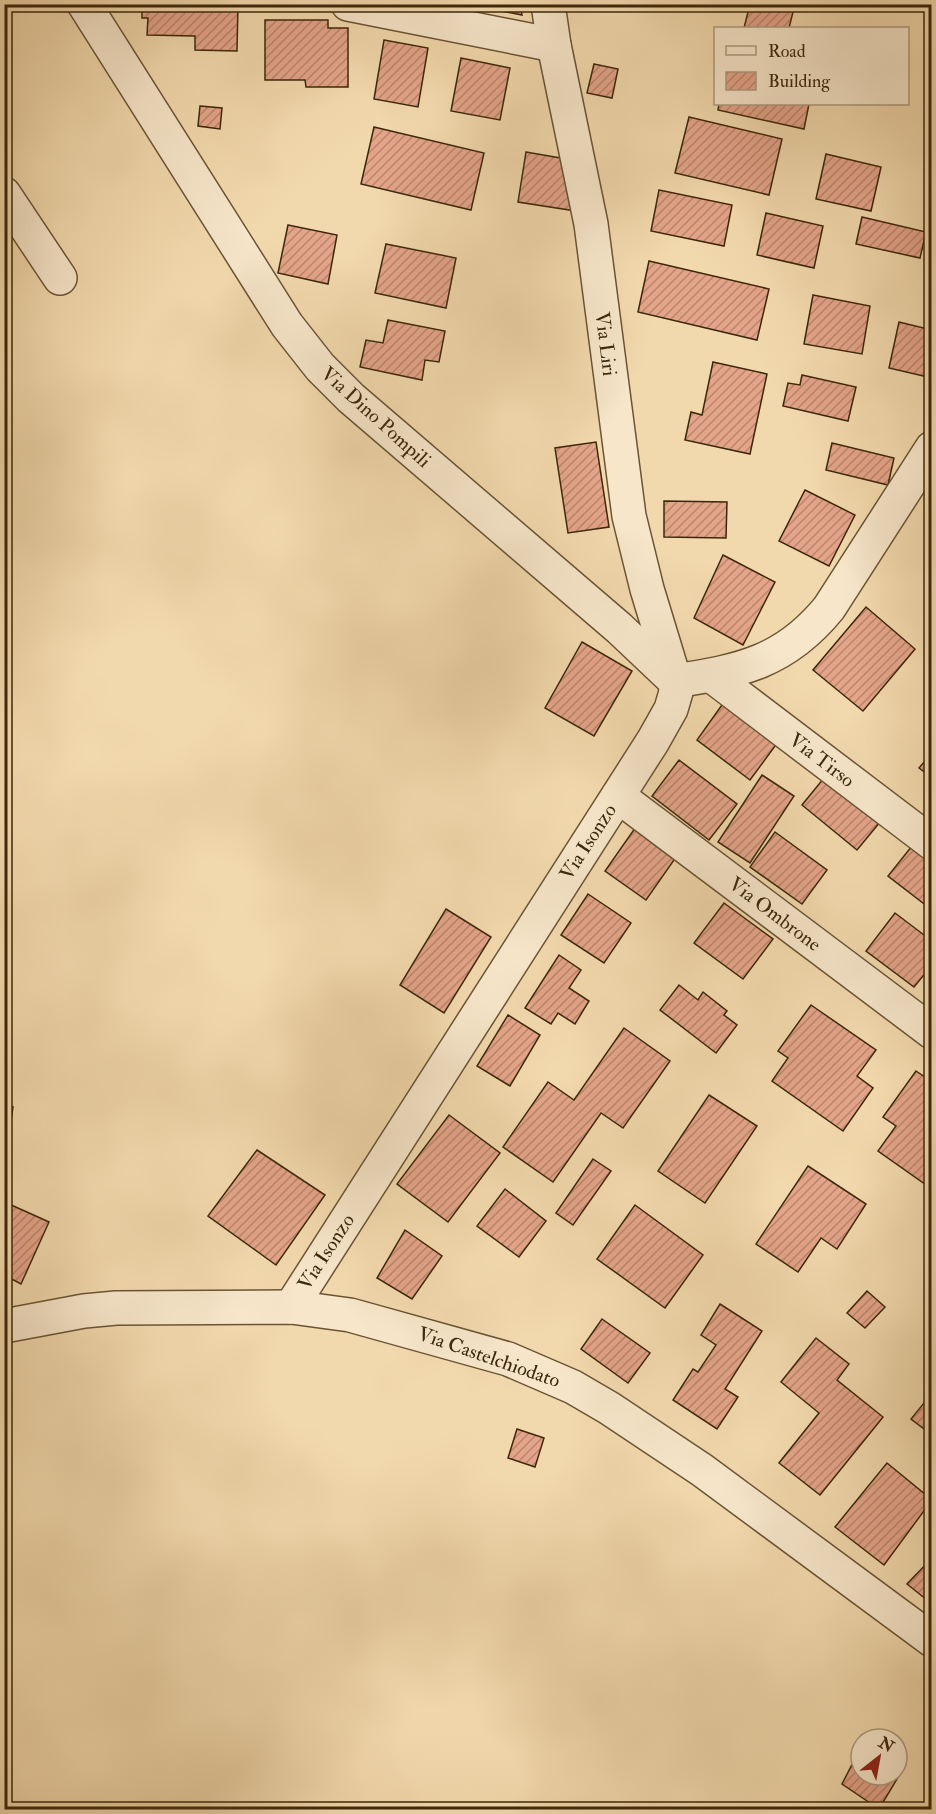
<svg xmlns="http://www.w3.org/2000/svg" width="936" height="1814" viewBox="0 0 936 1814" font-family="'IM FELL Double Pica',serif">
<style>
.building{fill:url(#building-hatch);stroke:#3d270b;stroke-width:1.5}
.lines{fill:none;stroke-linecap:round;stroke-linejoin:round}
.minor-casing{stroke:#6a5434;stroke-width:36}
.minor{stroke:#f7e6ca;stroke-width:33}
.labels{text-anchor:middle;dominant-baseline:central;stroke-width:6;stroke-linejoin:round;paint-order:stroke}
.street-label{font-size:20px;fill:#3d270b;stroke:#f7e6ca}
</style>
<defs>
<pattern id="building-hatch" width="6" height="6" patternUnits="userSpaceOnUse" patternTransform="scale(1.5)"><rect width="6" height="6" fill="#e4a489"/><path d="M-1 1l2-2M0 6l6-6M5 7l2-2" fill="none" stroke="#ba866e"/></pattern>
</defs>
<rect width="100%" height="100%" fill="#f2d9ad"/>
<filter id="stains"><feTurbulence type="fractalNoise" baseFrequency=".00333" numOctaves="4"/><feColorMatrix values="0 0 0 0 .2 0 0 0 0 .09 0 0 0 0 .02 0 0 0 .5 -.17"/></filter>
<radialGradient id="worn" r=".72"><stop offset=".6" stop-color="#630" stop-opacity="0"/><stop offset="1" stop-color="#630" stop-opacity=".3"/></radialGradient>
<!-- building -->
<g class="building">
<polygon points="142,4 238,4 237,51 195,50 195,36 147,35 148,18 142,18"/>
<polygon points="466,4 520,4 522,15"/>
<polygon points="750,4 795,4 789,28 744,28"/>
<polygon points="265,20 328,20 328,28 348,28 348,87 306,87 305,80 265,80"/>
<polygon points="384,40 428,48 418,107 374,99"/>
<polygon points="461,58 510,68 500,120 451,111"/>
<polygon points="594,64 618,69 612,98 587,93"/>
<polygon points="719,104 809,104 804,129 718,110"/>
<polygon points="200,106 222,108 220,129 198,126"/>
<polygon points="689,117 782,139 769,195 675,173"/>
<polygon points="374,127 484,153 471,210 361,184"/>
<polygon points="526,152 566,159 576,211 518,202"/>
<polygon points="826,154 881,167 871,211 816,199"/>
<polygon points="659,190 732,205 724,246 651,231"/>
<polygon points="766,213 823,226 814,268 757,255"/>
<polygon points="862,217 926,232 920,258 856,244"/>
<polygon points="288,225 337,235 328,284 278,273"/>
<polygon points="386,244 456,258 446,308 375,293"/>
<polygon points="649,261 769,289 757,340 638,312"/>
<polygon points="813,295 870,306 862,354 804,344"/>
<polygon points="388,320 445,331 439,362 425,360 422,380 360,367 366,340 383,343"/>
<polygon points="899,322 932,330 932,378 889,368"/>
<polygon points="713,362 767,374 750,454 685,440 691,412 702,415"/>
<polygon points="802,375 856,387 848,421 783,406 788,383 800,385"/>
<polygon points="596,442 609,527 568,533 555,448"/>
<polygon points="832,443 894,458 888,485 826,470"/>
<polygon points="805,490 855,515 829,566 779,541"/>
<polygon points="664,501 727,502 726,538 664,537"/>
<polygon points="723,555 775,582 743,645 694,618"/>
<polygon points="866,607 915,649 863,711 813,670"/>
<polygon points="582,642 632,671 594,736 545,708"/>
<polygon points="724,702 778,742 750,780 697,740"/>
<polygon points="932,753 932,778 919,768"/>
<polygon points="679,760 737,804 709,840 652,796"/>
<polygon points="762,775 794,796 750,863 718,842"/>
<polygon points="824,778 880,822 857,850 802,805"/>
<polygon points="640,821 681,850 646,900 605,871"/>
<polygon points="775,832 827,870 802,904 750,867"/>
<polygon points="912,846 932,861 932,910 888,876"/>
<polygon points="588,894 631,923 604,963 561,935"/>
<polygon points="724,903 773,939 743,979 694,943"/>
<polygon points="446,909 491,937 444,1013 400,985"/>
<polygon points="895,913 932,941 932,965 914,987 866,951"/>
<polygon points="559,955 581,970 569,988 589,1001 575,1024 558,1013 551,1024 525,1008"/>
<polygon points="679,985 698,1000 703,992 727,1011 724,1015 737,1025 716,1053 660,1010"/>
<polygon points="811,1005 876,1050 857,1076 873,1088 843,1131 772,1081 788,1058 778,1051"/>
<polygon points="508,1015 540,1035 510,1086 477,1066"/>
<polygon points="624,1028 670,1061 623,1128 601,1113 553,1182 503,1147 548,1082 574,1100"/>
<polygon points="916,1071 932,1082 932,1189 878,1151 896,1126 883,1117"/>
<polygon points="709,1095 757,1126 705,1203 658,1171"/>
<polygon points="4,1106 13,1107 6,1157 4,1157"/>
<polygon points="449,1115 500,1153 448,1222 397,1184"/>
<polygon points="257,1150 325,1195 276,1265 208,1216"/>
<polygon points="593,1159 611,1171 573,1225 556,1213"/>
<polygon points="808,1166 866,1204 837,1249 821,1238 798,1272 756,1244"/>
<polygon points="505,1189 546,1221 519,1257 477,1226"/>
<polygon points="9,1204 49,1222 21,1284 4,1275 4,1212"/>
<polygon points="635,1205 703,1255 665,1308 597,1259"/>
<polygon points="405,1230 442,1256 412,1299 377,1278"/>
<polygon points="867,1291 885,1307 865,1328 847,1313"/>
<polygon points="720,1304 762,1331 725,1389 738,1397 717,1429 673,1400 693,1369 698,1372 716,1345 701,1335"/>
<polygon points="602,1319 650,1353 628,1383 581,1349"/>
<polygon points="816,1338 849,1364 837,1380 883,1417 820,1495 779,1463 819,1413 781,1382"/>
<polygon points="932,1393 932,1435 911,1419"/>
<polygon points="517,1429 544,1438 535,1467 508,1458"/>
<polygon points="887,1463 932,1500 884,1565 835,1527"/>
<polygon points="932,1558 932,1604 907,1584"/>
<polygon points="861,1747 861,1775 897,1775 897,1759 906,1764 879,1809 842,1784"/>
</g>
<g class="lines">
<defs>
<g id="minor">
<polyline points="84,4 287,325 320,367 351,398 619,628 674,680"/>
<polyline points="348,4 554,45"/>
<polyline points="4,194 60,278"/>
<polyline points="712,676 932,843"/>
<path d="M675 681C741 671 785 662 829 608L932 448"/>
<polyline points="618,796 932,1032"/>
<polyline points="291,1307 653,741 671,709 676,692 675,681 647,589 629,516 591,224 554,45 548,4"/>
<polyline points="4,1326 84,1311 116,1308 291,1307 350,1315 508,1359 573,1387 609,1408 702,1470 932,1640"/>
</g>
</defs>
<!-- minor casing -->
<use href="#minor" class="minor-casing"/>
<!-- minor -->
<use href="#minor" class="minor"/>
</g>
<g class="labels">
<!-- street labels -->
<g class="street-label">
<text transform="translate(606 344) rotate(83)">Via Liri</text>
<text transform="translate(376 417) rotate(42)">Via Dino Pompili</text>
<text transform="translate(822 760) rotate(37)">Via Tirso</text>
<text transform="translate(588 842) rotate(-57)">Via Isonzo</text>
<text transform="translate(775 914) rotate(37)">Via Ombrone</text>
<text transform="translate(326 1252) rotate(-57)">Via Isonzo</text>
<text transform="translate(489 1357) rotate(19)">Via Castelchiodato</text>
</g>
</g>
<!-- margin -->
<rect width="936" height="1814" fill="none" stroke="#f2d9ad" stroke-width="24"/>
<rect x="6" y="6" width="924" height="1802" fill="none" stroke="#3d270b" stroke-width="3"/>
<rect x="12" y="12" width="912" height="1790" fill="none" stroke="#3d270b" stroke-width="1.5"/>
<!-- legend -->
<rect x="714" y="27" width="195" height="78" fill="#f7e6ca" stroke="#ad9a7e" stroke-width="1.5"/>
<rect x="726" y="46" width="30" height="9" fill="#f7e6ca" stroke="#ad9a7e" stroke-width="1.5"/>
<text x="768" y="57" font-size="18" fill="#3d270b">Road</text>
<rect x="726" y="72" width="30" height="18" fill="url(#building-hatch)" stroke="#ad9a7e" stroke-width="1.5"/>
<text x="768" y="87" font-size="18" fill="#3d270b">Building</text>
<!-- north arrow -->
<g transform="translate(879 1757) rotate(31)"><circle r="28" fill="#f7e6ca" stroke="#ad9a7e" stroke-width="1.5"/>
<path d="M0-4.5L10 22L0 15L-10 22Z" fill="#8f2418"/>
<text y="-9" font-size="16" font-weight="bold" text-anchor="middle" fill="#3d270b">N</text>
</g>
<rect width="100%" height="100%" filter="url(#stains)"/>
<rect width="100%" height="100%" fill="url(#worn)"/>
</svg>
